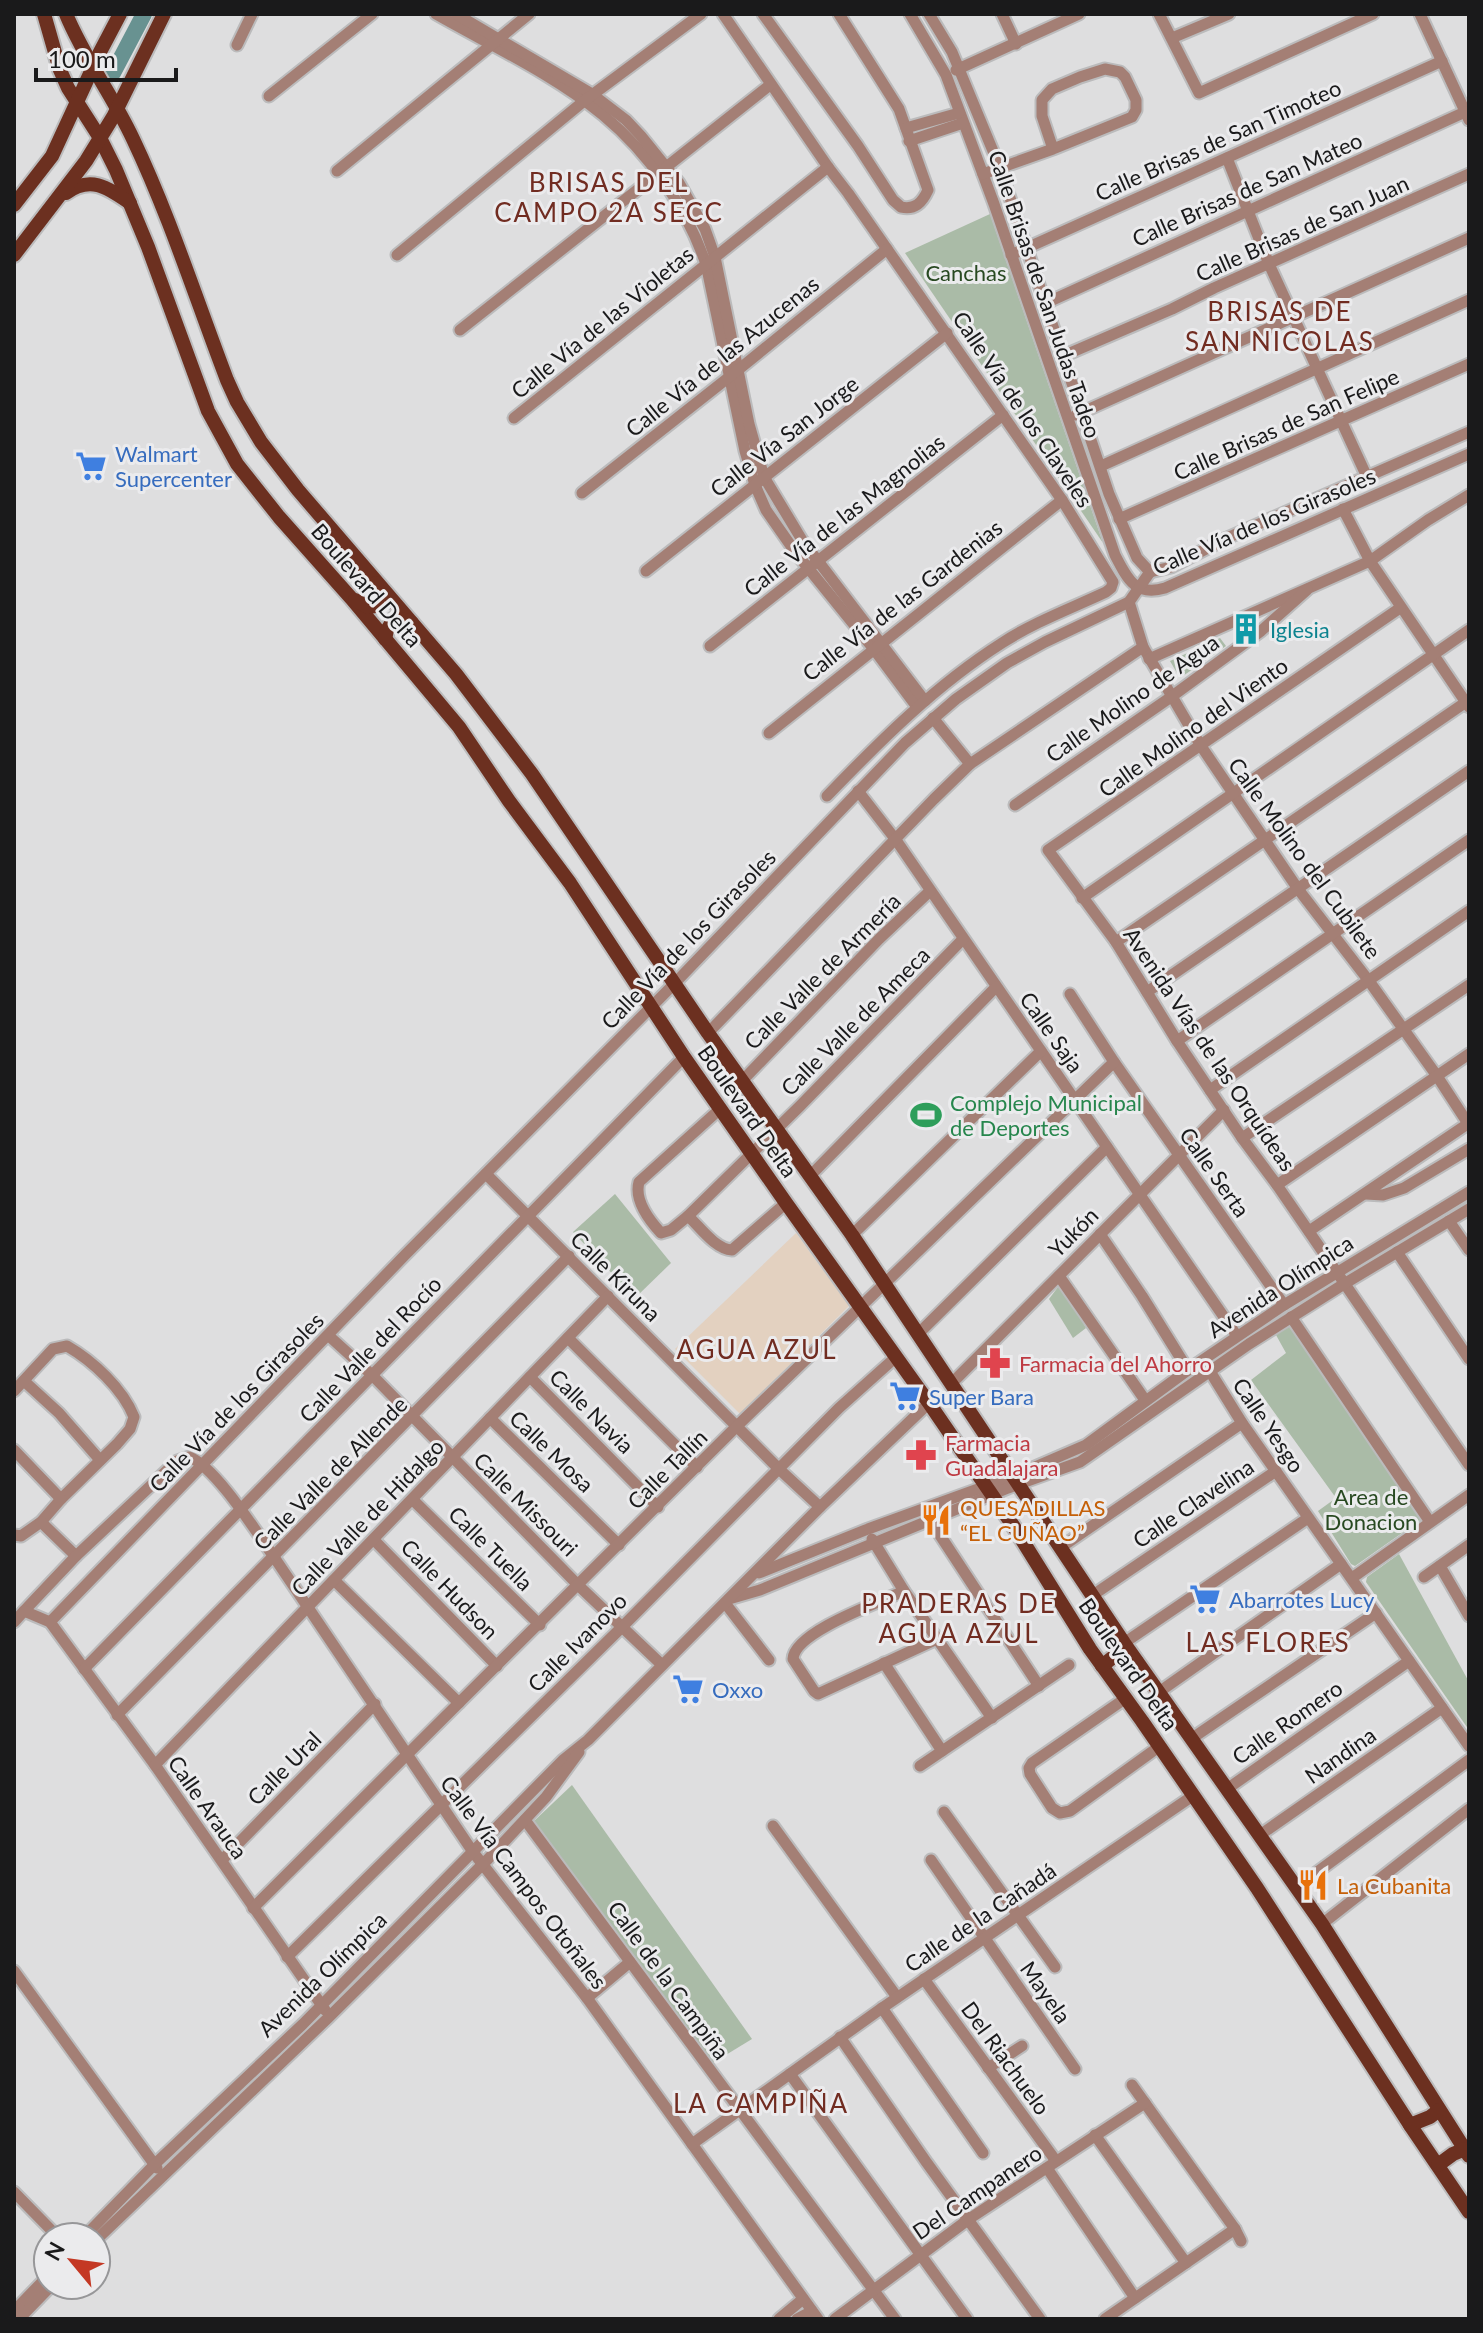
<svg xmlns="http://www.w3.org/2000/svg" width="1483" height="2333" viewBox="0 0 1483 2333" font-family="Lato,sans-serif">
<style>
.education{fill:#e3d1c0}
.green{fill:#aabba7}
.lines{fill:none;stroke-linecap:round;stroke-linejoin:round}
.river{stroke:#689291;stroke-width:16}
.minor-casing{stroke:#bbbbbc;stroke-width:15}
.major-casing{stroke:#bbbbbc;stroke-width:18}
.minor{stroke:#a47f75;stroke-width:11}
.major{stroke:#6c3020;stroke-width:14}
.labels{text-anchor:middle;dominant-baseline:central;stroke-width:6;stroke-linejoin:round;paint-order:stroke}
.street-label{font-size:22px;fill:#1a1a1b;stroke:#ebebed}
.park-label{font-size:22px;fill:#284921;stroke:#ebebed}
.shop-label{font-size:22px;fill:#366cbe;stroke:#ebebed;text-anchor:start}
.culture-label{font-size:22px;fill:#0d838f;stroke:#ebebed;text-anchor:start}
.leisure-label{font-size:22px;fill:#27864d;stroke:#ebebed;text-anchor:start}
.health-label{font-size:22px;fill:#be3a42;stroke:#ebebed;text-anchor:start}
.food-label{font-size:22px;fill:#c56008;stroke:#ebebed;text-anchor:start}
.quarter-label{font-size:26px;letter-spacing:2px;fill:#712c21;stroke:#ebebed}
</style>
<rect width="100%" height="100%" fill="#dededf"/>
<!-- education -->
<polygon class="education" points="796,1233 849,1306 740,1414 675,1349"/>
<!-- green -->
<g class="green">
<polygon points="990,214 1103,543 905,253"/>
<polygon points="1220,638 1226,646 1180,678 1170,661"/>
<polygon points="615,1194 671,1263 635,1298 573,1232"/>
<polygon points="1061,1283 1086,1328 1073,1338 1049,1299"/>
<polygon points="1286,1326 1292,1327 1422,1519 1355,1566 1351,1564 1318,1511 1336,1498 1251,1380 1286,1353 1276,1335"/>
<polygon points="1399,1554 1469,1682 1469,1730 1366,1582 1367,1577"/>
<polygon points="572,1785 752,2039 711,2064 534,1821"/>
</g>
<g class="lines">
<!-- river -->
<polyline class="river" points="113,73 144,14"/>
<defs>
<g id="minor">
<path d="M436 14C492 46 553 74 603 115 650 154 686 207 706 264L745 451 755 485 766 510 796 553 873 648 917 707"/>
<polyline points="456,14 592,94 626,120 641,136 679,183 705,229 715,257 749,424 764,477 802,540 925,701"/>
<path d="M723 14 828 167 848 193 1062 500 1113 582 1111 588 1106 592C1072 608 1034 622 1002 643 936 685 881 740 827 796"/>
<path d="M763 14 858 146 893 200 901 207C915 210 922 203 928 190L899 109 839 14"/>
<path d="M910 14 946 75 994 204 1115 555C1127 578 1135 597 1165 588L1469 454"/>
<polyline points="929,14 952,52 1000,168 1109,494 1137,558 1150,572"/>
<polyline points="1002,14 1016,44"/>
<polyline points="1159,14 1199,93 1373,14"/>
<polyline points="1420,14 1469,120"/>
<polyline points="1172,38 1229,14"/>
<polyline points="237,45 252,14"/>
<polyline points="956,70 1079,14"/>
<polyline points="269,96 372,14"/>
<polyline points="906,128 959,113"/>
<polyline points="909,141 963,123"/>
<polyline points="1227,158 1269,264 1367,477"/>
<polyline points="337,171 529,14"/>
<polyline points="983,174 1053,149 1132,117 1136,110 1136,100 1125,77 1120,72 1105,69 1080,77 1052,89 1042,100 1042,116 1053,149"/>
<polyline points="397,255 584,101 701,14"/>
<polyline points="1011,255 1442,61"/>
<polyline points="1046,303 1465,112"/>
<polyline points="460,330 770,85"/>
<polyline points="1063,356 1172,309 1214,288 1469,174"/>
<polyline points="1076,415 1469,238"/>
<polyline points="514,418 828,167"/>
<polyline points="1101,466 1469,300"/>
<polyline points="582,493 738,370 887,249"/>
<polyline points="1343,509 1370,561 1469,707"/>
<polyline points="1119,519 1469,364"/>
<polyline points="646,571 947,333"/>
<polyline points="1150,572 1171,567 1227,538 1469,432"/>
<polyline points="1129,602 1143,647 1201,746 1298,889 1369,981 1437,1076 1469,1125"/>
<polyline points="1400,608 1048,850 1116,942 1177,1041 1242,1138 1277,1185 1469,1465"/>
<polyline points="710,646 1003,415"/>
<polyline points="1149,659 1370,561 1428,520 1469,495"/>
<polyline points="933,718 970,764"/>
<polyline points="769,733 1062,500"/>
<polyline points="858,791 896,840 1237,1336"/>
<polyline points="1015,805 1171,697 1261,631 1307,590"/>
<polyline points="1082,898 1469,630"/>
<polyline points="1116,942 1469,700"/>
<polyline points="1147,992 1469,771"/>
<polyline points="1070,994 1114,1062 1284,1305"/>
<polyline points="708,1033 934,799 970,764 1143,647"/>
<polyline points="1177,1041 1469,840"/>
<polyline points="742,1081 879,939 930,891"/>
<polyline points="1210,1090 1469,911"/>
<path d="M720 1109 639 1182C634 1200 649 1220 661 1233L671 1230 688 1216 800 1106 963 939"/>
<polyline points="1242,1138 1469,985"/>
<polyline points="486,1174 779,1469 820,1507"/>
<polyline points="810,1176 996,987"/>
<polyline points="1277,1185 1469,1054"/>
<polyline points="1366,1194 1383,1195 1404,1188 1469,1149"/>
<path d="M688 1216C700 1227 715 1249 732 1250L786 1203"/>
<polyline points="1449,1221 1469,1250"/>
<polyline points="1309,1231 1469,1123"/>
<polyline points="1100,1234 1142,1296 1188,1370"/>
<polyline points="852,1235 1041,1051"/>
<polyline points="1397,1252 1469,1359"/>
<polyline points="1059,1276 1145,1400"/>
<polyline points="1291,1317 1430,1522"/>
<polyline points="918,1334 1107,1147"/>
<polyline points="329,1336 372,1375 579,1586 662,1665"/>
<polyline points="568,1338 697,1467"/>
<polyline points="1206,1365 1242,1423 1469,1746"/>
<polyline points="530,1377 658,1507"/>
<polyline points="24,1381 59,1413 100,1460"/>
<polyline points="952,1383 1224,1110"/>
<path d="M14 1391 53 1349 67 1346C93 1361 123 1389 134 1417L130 1429 117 1444 61 1499 41 1522 21 1536 14 1535"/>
<polyline points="490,1418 619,1545"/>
<polyline points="14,1450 61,1499"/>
<polyline points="413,1500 540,1625"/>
<polyline points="930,1520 1039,1686"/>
<polyline points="41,1522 76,1556"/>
<polyline points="872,1539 904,1591 992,1718"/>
<polyline points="374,1540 497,1666"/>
<polyline points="1060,1548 1242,1423"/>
<polyline points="1440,1566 1469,1616"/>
<polyline points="759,1573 868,1529 1014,1476 1086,1445 1188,1370 1284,1305 1469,1192"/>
<polyline points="1424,1577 1469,1545"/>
<polyline points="1352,1578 1469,1495"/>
<polyline points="334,1580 459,1703"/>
<path d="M904 1591C880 1602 794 1632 793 1659L814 1691 818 1694 937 1639"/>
<polyline points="1093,1595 1276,1471"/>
<polyline points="729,1599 760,1590 1008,1488 1080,1462 1249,1344 1344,1284 1469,1209"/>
<polyline points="725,1603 769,1660"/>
<path d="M24 1611 76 1556 177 1461 189 1457C215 1466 257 1533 274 1557L473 1852 587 1998 818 2319"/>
<polyline points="14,1622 24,1611 50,1622 155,1765 325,2010"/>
<polyline points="50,1622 405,1255 675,983 905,743 956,699 1007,663 1045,642 1129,602 1150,572"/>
<polyline points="1124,1643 1308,1518"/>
<polyline points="884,1663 942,1751"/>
<polyline points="84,1669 684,1057"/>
<polyline points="1159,1692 1341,1564"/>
<polyline points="1126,1698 1032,1763 1029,1768 1030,1774 1052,1808 1060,1813 1070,1811 1160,1746"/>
<polyline points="117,1715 569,1256"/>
<polyline points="1191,1739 1376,1613"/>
<polyline points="155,1765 608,1296"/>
<polyline points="920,1766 1069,1665"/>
<polyline points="1227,1789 1409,1661"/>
<polyline points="944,1812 1055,1967"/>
<polyline points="525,1820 895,2319"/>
<polyline points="773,1826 897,1997"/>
<polyline points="1260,1835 1442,1708"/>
<polyline points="222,1860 375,1704"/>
<polyline points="931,1860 1075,2069"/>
<polyline points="1297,1887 1469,1760"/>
<polyline points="253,1908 737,1426 1114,1062"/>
<polyline points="1322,1924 1469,1809"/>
<polyline points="287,1957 622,1627 839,1408 896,1357"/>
<polyline points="14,1971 157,2168"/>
<polyline points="924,1979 1056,2161"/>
<polyline points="587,1998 630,1962"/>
<polyline points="882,2008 983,2153"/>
<polyline points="840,2037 927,2163 1040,2319"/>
<polyline points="988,2068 1022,2046"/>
<polyline points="790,2074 967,2319"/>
<polyline points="1132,2085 1235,2229 1241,2241"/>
<polyline points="1095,2135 1186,2263"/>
<polyline points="692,2144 882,2008 1194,1795"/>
<polyline points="1047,2168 1135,2298"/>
<polyline points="14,2192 58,2237"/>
<polyline points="84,2237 155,2164 303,2024 563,1760 588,1740 820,1507 929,1403"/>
<polyline points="96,2240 329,2017 488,1859 546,1797 579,1752"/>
<polyline points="14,2311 48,2276"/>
<polyline points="19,2319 52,2285"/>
<polyline points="779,2319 803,2299"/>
<polyline points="797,2319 812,2311"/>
<polyline points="835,2319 969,2219 1145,2103"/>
<polyline points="1105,2319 1235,2229"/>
</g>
<g id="major">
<polyline points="44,14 60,70 68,88 100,138 116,170 148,247 208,411 237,464 279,517 351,598 459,727 509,801 570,883 684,1057 786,1203 929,1403 1014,1527 1090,1649 1142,1721 1257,1888 1410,2125 1469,2212"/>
<path d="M66 14C84 58 113 96 133 139 170 217 196 299 227 380L237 402 261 442 298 490 456 674 532 774 708 1033 852 1235 1124 1643 1322 1924 1469 2156"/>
<path d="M66 193C91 175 108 188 130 203"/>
<polyline points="14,205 52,156 100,52 120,14"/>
<polyline points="14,255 86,161 113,117 164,14"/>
<polyline points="355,600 368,607 376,606 379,596 376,583"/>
<polyline points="385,639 387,630 394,619 405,620 412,623"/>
<polyline points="1102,1666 1117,1654 1124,1655 1137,1662"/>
<polyline points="1410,2125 1430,2117 1439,2110"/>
<polyline points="1438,2165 1453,2154 1465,2149"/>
</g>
</defs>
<!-- minor casing -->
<use href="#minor" class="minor-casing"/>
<!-- major casing -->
<use href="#major" class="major-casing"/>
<!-- minor -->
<use href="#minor" class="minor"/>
<!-- major -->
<use href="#major" class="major"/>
</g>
<!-- icons -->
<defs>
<symbol id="supermarket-bare" viewBox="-9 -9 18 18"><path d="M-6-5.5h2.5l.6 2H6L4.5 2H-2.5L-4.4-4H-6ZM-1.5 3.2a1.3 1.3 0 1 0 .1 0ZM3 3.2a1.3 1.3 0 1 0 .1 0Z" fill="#3f7fe0" stroke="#ebebed" stroke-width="2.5" paint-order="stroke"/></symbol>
<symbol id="building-bare" viewBox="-9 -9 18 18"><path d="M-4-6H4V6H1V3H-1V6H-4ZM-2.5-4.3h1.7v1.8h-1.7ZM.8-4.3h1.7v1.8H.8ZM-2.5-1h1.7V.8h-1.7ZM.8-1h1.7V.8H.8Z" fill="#0f9aa8" stroke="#ebebed" stroke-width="2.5" paint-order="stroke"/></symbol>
<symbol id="stadium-bare" viewBox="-9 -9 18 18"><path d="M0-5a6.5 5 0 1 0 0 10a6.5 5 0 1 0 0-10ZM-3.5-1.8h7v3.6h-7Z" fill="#2e9e5b" stroke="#ebebed" stroke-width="2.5" paint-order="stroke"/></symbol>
<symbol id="pharmacy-bare" viewBox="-9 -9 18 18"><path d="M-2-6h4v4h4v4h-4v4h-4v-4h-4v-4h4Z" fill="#e0444e" stroke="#ebebed" stroke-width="2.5" paint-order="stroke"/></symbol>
<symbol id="restaurant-bare" viewBox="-9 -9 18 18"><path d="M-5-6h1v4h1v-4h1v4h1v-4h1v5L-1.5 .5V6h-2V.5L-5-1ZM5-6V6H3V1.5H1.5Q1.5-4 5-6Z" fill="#e8710a" stroke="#ebebed" stroke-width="2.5" paint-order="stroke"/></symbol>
</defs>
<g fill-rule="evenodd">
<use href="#supermarket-bare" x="69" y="444" width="44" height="44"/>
<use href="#building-bare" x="1224" y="607" width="44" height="44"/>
<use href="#stadium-bare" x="904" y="1093" width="44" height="44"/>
<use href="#pharmacy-bare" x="973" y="1341" width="44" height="44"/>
<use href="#supermarket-bare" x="883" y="1374" width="44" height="44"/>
<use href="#pharmacy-bare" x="899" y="1433" width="44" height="44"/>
<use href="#restaurant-bare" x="914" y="1498" width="44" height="44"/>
<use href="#supermarket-bare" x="1183" y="1577" width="44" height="44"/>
<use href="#supermarket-bare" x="666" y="1667" width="44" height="44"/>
<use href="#restaurant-bare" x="1291" y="1863" width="44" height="44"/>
</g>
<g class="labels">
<!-- street labels -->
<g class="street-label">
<text transform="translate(1218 140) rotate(-24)">Calle Brisas de San Timoteo</text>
<text transform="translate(1247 189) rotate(-24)">Calle Brisas de San Mateo</text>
<text transform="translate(1302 228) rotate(-24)">Calle Brisas de San Juan</text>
<text transform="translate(1045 294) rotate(71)">Calle Brisas de San Judas Tadeo</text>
<text transform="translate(602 322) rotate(-39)">Calle Vía de las Violetas</text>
<text transform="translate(722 356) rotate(-39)">Calle Vía de las Azucenas</text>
<text transform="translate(1023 409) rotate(56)">Calle Vía de los Claveles</text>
<text transform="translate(1286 424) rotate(-24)">Calle Brisas de San Felipe</text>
<text transform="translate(784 436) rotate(-38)">Calle Vía San Jorge</text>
<text transform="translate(844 515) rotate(-38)">Calle Vía de las Magnolias</text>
<text transform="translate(1264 521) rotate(-23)">Calle Vía de los Girasoles</text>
<text transform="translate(367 585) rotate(49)">Boulevard Delta</text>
<text transform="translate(902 600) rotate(-38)">Calle Vía de las Gardenias</text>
<text transform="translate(1132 698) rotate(-35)">Calle Molino de Agua</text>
<text transform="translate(1193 727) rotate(-35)">Calle Molino del Viento</text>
<text transform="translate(1305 858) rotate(54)">Calle Molino del Cubilete</text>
<text transform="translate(688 939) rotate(-46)">Calle Vía de los Girasoles</text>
<text transform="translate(822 971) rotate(-45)">Calle Valle de Armería</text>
<text transform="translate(855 1021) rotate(-45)">Calle Valle de Ameca</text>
<text transform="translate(1052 1032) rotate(55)">Calle Saja</text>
<text transform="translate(1210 1049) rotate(56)">Avenida Vías de las Orquídeas</text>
<text transform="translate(748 1111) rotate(55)">Boulevard Delta</text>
<text transform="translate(1215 1172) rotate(55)">Calle Serta</text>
<text transform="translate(1073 1232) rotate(-45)">Yukón</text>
<text transform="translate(616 1276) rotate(45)">Calle Kiruna</text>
<text transform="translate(1280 1286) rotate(-33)">Avenida Olímpica</text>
<text transform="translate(370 1349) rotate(-46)">Calle Valle del Rocío</text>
<text transform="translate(236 1402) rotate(-46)">Calle Vía de los Girasoles</text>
<text transform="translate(592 1411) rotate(45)">Calle Navia</text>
<text transform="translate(1269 1425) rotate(56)">Calle Yesgo</text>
<text transform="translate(552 1451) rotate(44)">Calle Mosa</text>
<text transform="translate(667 1469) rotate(-45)">Calle Tallín</text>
<text transform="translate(330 1473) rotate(-45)">Calle Valle de Allende</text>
<text transform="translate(1193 1503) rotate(-34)">Calle Clavelina</text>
<text transform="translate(526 1504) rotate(45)">Calle Missouri</text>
<text transform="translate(367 1517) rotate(-46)">Calle Valle de Hidalgo</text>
<text transform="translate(491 1548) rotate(45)">Calle Tuella</text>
<text transform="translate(450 1589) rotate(46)">Calle Hudson</text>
<text transform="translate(577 1642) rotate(-45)">Calle Ivanovo</text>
<text transform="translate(1129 1664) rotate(55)">Boulevard Delta</text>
<text transform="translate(1287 1722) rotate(-35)">Calle Romero</text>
<text transform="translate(1340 1755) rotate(-35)">Nandina</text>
<text transform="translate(284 1768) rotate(-45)">Calle Ural</text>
<text transform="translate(208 1807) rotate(55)">Calle Arauca</text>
<text transform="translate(524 1882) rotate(53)">Calle Vía Campos Otoñales</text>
<text transform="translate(980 1917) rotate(-34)">Calle de la Cañadá</text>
<text transform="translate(322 1974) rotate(-44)">Avenida Olímpica</text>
<text transform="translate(669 1980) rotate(54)">Calle de la Campiña</text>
<text transform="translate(1046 1992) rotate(55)">Mayela</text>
<text transform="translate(1006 2058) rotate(54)">Del Riachuelo</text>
<text transform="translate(977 2192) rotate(-34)">Del Campanero</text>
</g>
<!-- park labels -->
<g class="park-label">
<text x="966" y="272">Canchas</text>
<text x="1371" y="1496">Area de<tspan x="1371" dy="25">Donacion</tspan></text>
</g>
<!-- shop labels -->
<g class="shop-label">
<text x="115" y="453">Walmart<tspan x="115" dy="25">Supercenter</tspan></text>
<text x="929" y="1396">Super Bara</text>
<text x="1229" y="1599">Abarrotes Lucy</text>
<text x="712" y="1689">Oxxo</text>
</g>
<!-- culture labels -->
<g class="culture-label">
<text x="1270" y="629">Iglesia</text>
</g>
<!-- leisure labels -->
<g class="leisure-label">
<text x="950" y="1102">Complejo Municipal<tspan x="950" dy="25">de Deportes</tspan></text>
</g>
<!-- health labels -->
<g class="health-label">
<text x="1019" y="1363">Farmacia del Ahorro</text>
<text x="945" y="1442">Farmacia<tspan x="945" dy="25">Guadalajara</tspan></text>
</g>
<!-- food labels -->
<g class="food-label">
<text x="960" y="1507">QUESADILLAS<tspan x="960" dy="25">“EL CUÑAO”</tspan></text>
<text x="1337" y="1885">La Cubanita</text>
</g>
<!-- quarter labels -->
<g class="quarter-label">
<text x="609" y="182">BRISAS DEL<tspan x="609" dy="30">CAMPO 2A SECC</tspan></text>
<text x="1280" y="311">BRISAS DE<tspan x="1280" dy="30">SAN NICOLAS</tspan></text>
<text x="757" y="1349">AGUA AZUL</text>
<text x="959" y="1603">PRADERAS DE<tspan x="959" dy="30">AGUA AZUL</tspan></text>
<text x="1268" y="1642">LAS FLORES</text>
<text x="761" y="2103">LA CAMPIÑA</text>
</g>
</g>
<!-- border -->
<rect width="1483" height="2333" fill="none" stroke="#1a1a1b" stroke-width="32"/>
<!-- north arrow -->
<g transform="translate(72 2261) rotate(299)"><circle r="38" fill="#ebebed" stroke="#979799" stroke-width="2"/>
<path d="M0-6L14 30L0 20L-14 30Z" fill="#c43824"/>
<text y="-12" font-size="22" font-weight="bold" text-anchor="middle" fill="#1a1a1b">N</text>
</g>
<!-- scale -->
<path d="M36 68v12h140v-12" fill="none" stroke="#1a1a1b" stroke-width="4"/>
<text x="48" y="68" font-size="24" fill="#1a1a1b" stroke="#ebebed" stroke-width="6" paint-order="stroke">100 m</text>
</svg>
